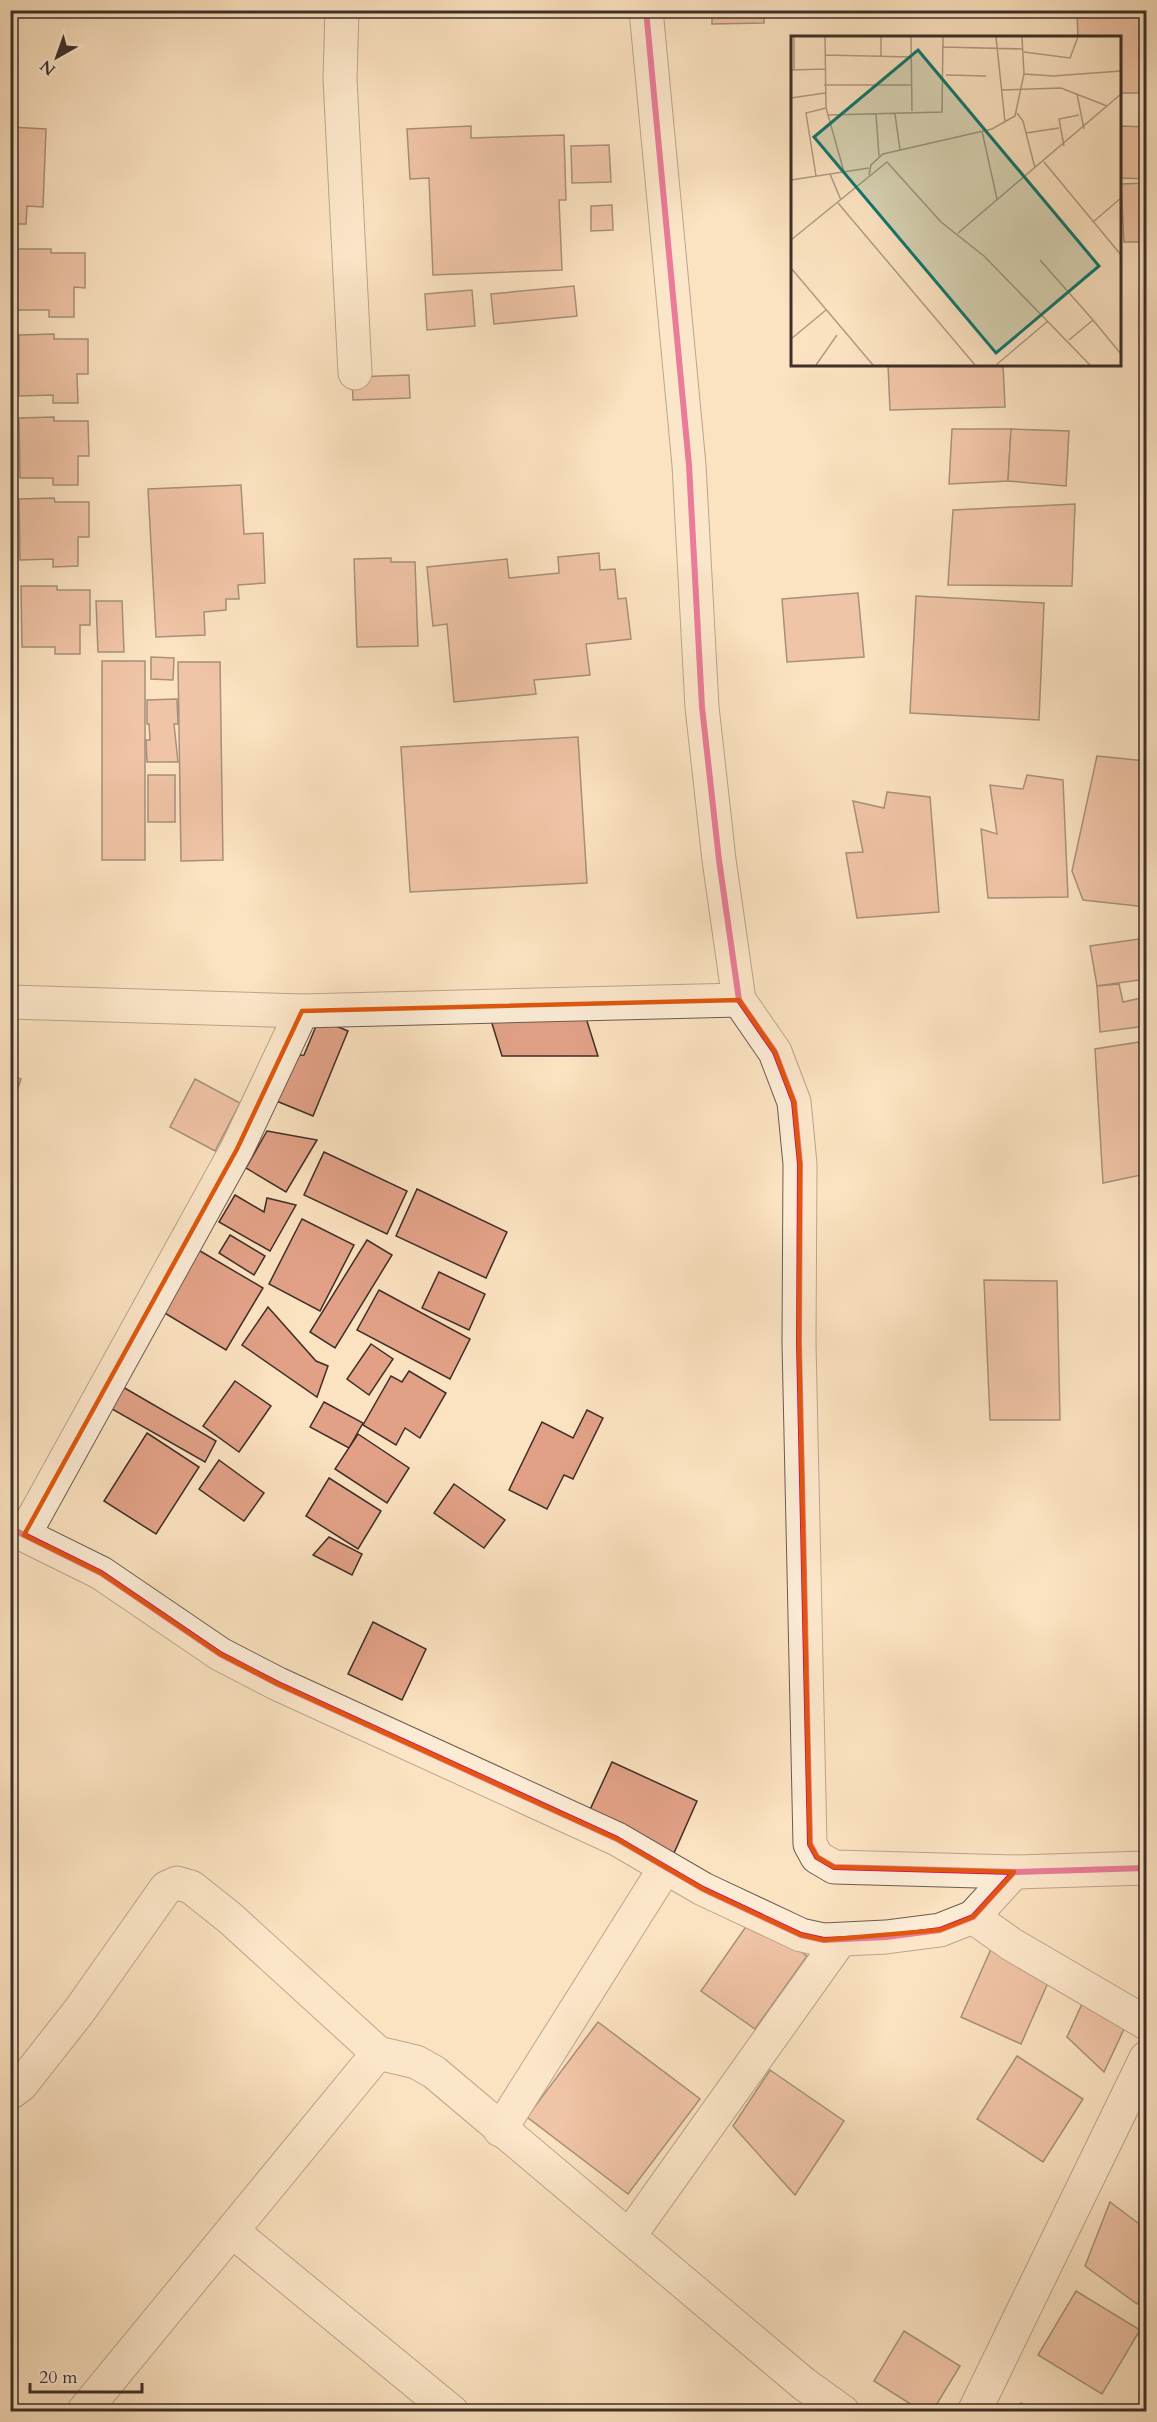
<svg xmlns="http://www.w3.org/2000/svg" width="1157" height="2422" viewBox="0 0 1157 2422" font-family="Cardo,serif">
<style>
.building{fill:#e2a187;stroke:#3e2f29;stroke-width:1.5}
.lines{fill:none;stroke-linecap:round;stroke-linejoin:round}
.minor-casing{stroke:#6d5c4f;stroke-width:35}
.minor{stroke:#fcecd6;stroke-width:33}
.cycleway-casing{stroke:#fcecd6;stroke-width:10}
.cycleway{stroke:#d6006c;stroke-width:6}
.marked{fill:none;stroke:#e0570d;stroke-width:4.5;stroke-linejoin:round}
.inset-road{fill:none;stroke:#af9a84;stroke-width:1.5}
.view{fill:#0f766e;fill-opacity:0.15;stroke:#0f766e;stroke-width:3}
.inset-edge{fill:none;stroke:#3e2f29;stroke-width:3}
</style>
<rect width="100%" height="100%" fill="#fbe2c0"/>
<filter id="stains"><feTurbulence type="fractalNoise" baseFrequency=".00333" numOctaves="4"/><feColorMatrix values="0 0 0 0 .2 0 0 0 0 .09 0 0 0 0 .02 0 0 0 .5 -.17"/></filter>
<radialGradient id="worn" r=".72"><stop offset=".6" stop-color="#630" stop-opacity="0"/><stop offset="1" stop-color="#630" stop-opacity=".3"/></radialGradient>
<!-- building -->
<g class="building">
<polygon points="712,10 764,10 764,23 712,24"/>
<polygon points="1077,10 1146,10 1146,93 1120,93 1120,38 1078,38"/>
<polygon points="471,126 471,138 564,135 566,200 559,200 562,270 433,275 429,178 410,179 407,129"/>
<polygon points="1120,126 1146,127 1146,179 1120,178"/>
<polygon points="10,127 46,129 43,207 27,206 26,224 10,224"/>
<polygon points="609,145 611,182 572,183 571,146"/>
<polygon points="1146,183 1146,242 1124,242 1121,184"/>
<polygon points="612,205 613,230 591,231 591,206"/>
<polygon points="15,249 51,249 51,253 85,253 85,288 74,287 74,317 49,317 49,310 16,310"/>
<polygon points="574,286 577,316 494,324 491,294"/>
<polygon points="472,290 475,326 427,330 425,294"/>
<polygon points="54,334 54,339 88,339 88,374 77,374 78,403 53,403 53,395 19,396 19,335"/>
<polygon points="888,364 1003,364 1005,407 890,410"/>
<polygon points="409,375 410,398 353,400 352,377"/>
<polygon points="54,417 54,421 88,421 89,456 78,456 78,485 53,485 53,478 20,478 19,418"/>
<polygon points="952,429 1011,429 1008,481 949,484"/>
<polygon points="1011,429 1069,431 1066,486 1008,481"/>
<polygon points="241,485 244,534 263,533 265,583 238,585 239,599 226,599 226,610 204,612 205,635 156,637 148,489"/>
<polygon points="54,498 55,502 89,502 89,537 78,537 78,566 53,567 53,559 20,560 19,499"/>
<polygon points="1075,504 1072,586 948,585 953,510"/>
<polygon points="599,553 600,570 615,569 618,599 626,598 631,639 586,644 590,675 534,680 536,694 454,702 447,624 433,626 427,567 507,559 509,578 559,573 558,557"/>
<polygon points="391,558 391,562 415,562 418,646 357,647 354,559"/>
<polygon points="21,586 57,586 57,590 90,590 90,625 80,625 80,654 55,654 55,647 22,647"/>
<polygon points="858,593 864,657 787,662 782,599"/>
<polygon points="916,596 1044,603 1039,720 910,713"/>
<polygon points="96,601 122,601 124,652 98,652"/>
<polygon points="151,657 174,658 173,680 151,679"/>
<rect x="102" y="661" width="43" height="199"/>
<polygon points="178,662 220,662 223,860 181,861"/>
<polygon points="177,699 178,724 174,724 178,762 147,762 146,740 150,740 149,724 147,724 147,700"/>
<polygon points="578,737 587,883 410,892 401,747"/>
<polygon points="1097,756 1146,761 1146,907 1083,900 1072,871"/>
<rect x="148" y="775" width="27" height="47"/>
<polygon points="1027,775 1063,780 1068,897 988,898 981,829 997,834 990,785 1023,789"/>
<polygon points="887,792 930,797 939,912 857,918 846,853 863,852 853,801 884,808"/>
<polygon points="1146,938 1146,979 1097,986 1090,946"/>
<polygon points="1119,984 1123,1002 1146,997 1146,1026 1100,1032 1097,986"/>
<polygon points="490,1017 586,1018 598,1056 502,1056"/>
<polygon points="319,1019 348,1031 313,1116 274,1100 292,1056 304,1055"/>
<polygon points="1146,1041 1146,1174 1103,1183 1095,1049"/>
<polygon points="10,1076 21,1079 10,1112"/>
<polygon points="195,1079 240,1103 215,1151 170,1127"/>
<polygon points="267,1131 317,1140 286,1192 246,1168"/>
<polygon points="324,1152 407,1191 387,1234 304,1195"/>
<polygon points="417,1189 507,1232 486,1278 396,1236"/>
<polygon points="235,1195 264,1212 267,1198 296,1205 270,1251 219,1222"/>
<polygon points="302,1219 354,1245 320,1311 269,1284"/>
<polygon points="230,1235 265,1256 254,1275 219,1253"/>
<polygon points="367,1240 392,1255 335,1348 310,1332"/>
<polygon points="195,1248 263,1288 226,1350 158,1309"/>
<polygon points="439,1272 485,1294 469,1330 422,1308"/>
<polygon points="984,1280 1057,1281 1060,1420 990,1420"/>
<polygon points="379,1290 470,1339 450,1379 357,1330"/>
<polygon points="268,1307 316,1361 328,1366 317,1397 242,1345"/>
<polygon points="371,1344 393,1359 369,1395 347,1379"/>
<polygon points="409,1371 446,1393 420,1438 405,1428 396,1445 363,1425 391,1376 402,1382"/>
<polygon points="235,1381 271,1406 239,1452 203,1426"/>
<polygon points="116,1383 216,1441 205,1462 105,1405"/>
<polygon points="324,1402 363,1423 349,1448 310,1427"/>
<polygon points="587,1410 603,1418 573,1479 564,1475 547,1509 509,1490 542,1422 573,1438"/>
<polygon points="147,1433 199,1467 156,1534 104,1501"/>
<polygon points="358,1434 409,1468 387,1503 335,1469"/>
<polygon points="219,1460 264,1493 244,1521 199,1489"/>
<polygon points="329,1478 381,1511 358,1549 306,1516"/>
<polygon points="454,1484 505,1520 484,1548 434,1513"/>
<polygon points="329,1537 362,1554 352,1575 313,1555"/>
<polygon points="373,1622 426,1649 402,1700 348,1674"/>
<polygon points="612,1762 697,1801 674,1853 588,1814"/>
<polygon points="752,1918 807,1956 755,2029 701,1991"/>
<polygon points="991,1949 1051,1976 1021,2044 961,2017"/>
<polygon points="1086,1995 1130,2016 1104,2072 1067,2037"/>
<polygon points="598,2022 700,2099 628,2194 527,2117"/>
<polygon points="1017,2056 1083,2099 1043,2162 977,2119"/>
<polygon points="770,2070 844,2121 795,2195 733,2126"/>
<polygon points="1110,2202 1146,2229 1146,2290 1137,2304 1085,2266"/>
<polygon points="1076,2291 1140,2330 1102,2394 1038,2355"/>
<polygon points="904,2331 960,2366 932,2412 923,2412 874,2381"/>
<polygon points="1021,2403 1035,2412 1016,2412"/>
</g>
<g class="lines">
<defs>
<g id="minor">
<polyline points="342,10 340,79 355,373"/>
<polyline points="646,10 689,465 702,707 719,860 739,1000 775,1052 794,1102 800,1164 799,1343 810,1844 817,1857 834,1867 1014,1872 1146,1868"/>
<polyline points="10,1002 302,1011 739,1000"/>
<polyline points="10,1528 101,1573 220,1654 278,1684 617,1839 703,1889 801,1935 824,1940 886,1937 940,1930 973,1917 1014,1872"/>
<polyline points="24,1535 237,1149 302,1011"/>
<polyline points="973,1917 1011,1944 1146,2023"/>
<polyline points="10,2093 21,2085 80,2010 166,1888 177,1883 191,1887 230,1918 378,2053 416,2062 434,2072 804,2384 843,2412"/>
<polyline points="500,2130 665,1868"/>
<polyline points="232,2231 452,2412"/>
<polyline points="630,2235 840,1940"/>
<polyline points="83,2412 378,2053"/>
<polyline points="974,2412 1146,2058"/>
</g>
</defs>
<!-- minor casing -->
<use href="#minor" class="minor-casing"/>
<!-- minor -->
<use href="#minor" class="minor"/>
<defs>
<g id="cycleway">
<polyline points="646,10 689,465 702,707 719,860 739,1000 775,1052 794,1102 800,1164 799,1343 810,1844 817,1857 834,1867 1014,1872 1146,1868"/>
<polyline points="10,1528 101,1573 220,1654 278,1684 617,1839 703,1889 801,1935 824,1940 886,1937 940,1930 973,1917 1014,1872"/>
</g>
</defs>
<!-- cycleway casing -->
<use href="#cycleway" class="cycleway-casing"/>
<!-- cycleway -->
<use href="#cycleway" class="cycleway"/>
</g>
<!-- marked area -->
<path d="M0 0H1157V2422H0ZM739 1000 775 1052 794 1102 800 1164 799 1343 810 1844 817 1857 834 1867 1014 1872 973 1917 940 1930 824 1940 801 1935 703 1889 617 1839 278 1684 220 1654 101 1573 24 1535 237 1149 302 1011Z" fill="#fbe2c0" fill-opacity=".55" fill-rule="evenodd"/>
<path class="marked" d="M739 1000 775 1052 794 1102 800 1164 799 1343 810 1844 817 1857 834 1867 1014 1872 973 1917 940 1930 824 1940 801 1935 703 1889 617 1839 278 1684 220 1654 101 1573 24 1535 237 1149 302 1011Z"/>
<!-- overview -->
<g transform="translate(791 36)">
<rect width="330" height="330" fill="#fbe2c0"/>
<path class="inset-road" d="M3 1V34M34 1 35 72 53 136M90 1V20M120 1 121 75M205 1 214 86M152 11 232 13M233 16 279 22 287 1M34 19 120 21M0 34 34 33M233 38 262 40 330 35M155 39 195 40M33 49H120M210 54 270 52 316 70M286 58 293 93M0 62 34 57M226 77 232 85 244 132M85 78 88 120M104 78 109 114M37 79 151 76 152 1M191 95 206 163M235 97 268 92M273 110 268 83 288 79M253 126 330 219M39 138 50 164M78 139 80 129 92 118 201 93 224 80 233 38 231 1M25 140 15 77 35 72M0 144 78 132M47 167 184 329M302 186 330 162M167 197 330 58M0 204 96 126 150 186 193 220 299 329M249 224 302 284M0 232 82 329M0 303 35 274M278 304 302 284 330 318M25 329 46 299M205 329 257 285"/>
<path class="view" d="M127 14 308 230 205 317 23 101Z"/>
<rect width="330" height="330" class="inset-edge"/>
</g>
<!-- margin -->
<rect width="1157" height="2422" fill="none" stroke="#fbe2c0" stroke-width="36"/>
<rect x="12" y="12" width="1133" height="2398" fill="none" stroke="#3e2f29" stroke-width="3"/>
<rect x="18" y="18" width="1121" height="2386" fill="none" stroke="#3e2f29" stroke-width="1.5"/>
<!-- north arrow -->
<g transform="translate(57 57) rotate(220)" stroke="#fcecd6" stroke-width="4.5" paint-order="stroke">
<path d="M0-4.5L10 22L0 15L-10 22Z" fill="#3e2f29"/>
<text y="-9" font-size="16" font-weight="bold" text-anchor="middle" fill="#3e2f29">N</text>
</g>
<!-- scale -->
<path d="M30 2383v9h112v-9" fill="none" stroke="#3e2f29" stroke-width="3"/>
<text x="39" y="2383" font-size="18" fill="#3e2f29" stroke="#fcecd6" stroke-width="4.5" paint-order="stroke">20 m</text>
<rect width="100%" height="100%" filter="url(#stains)"/>
<rect width="100%" height="100%" fill="url(#worn)"/>
</svg>
